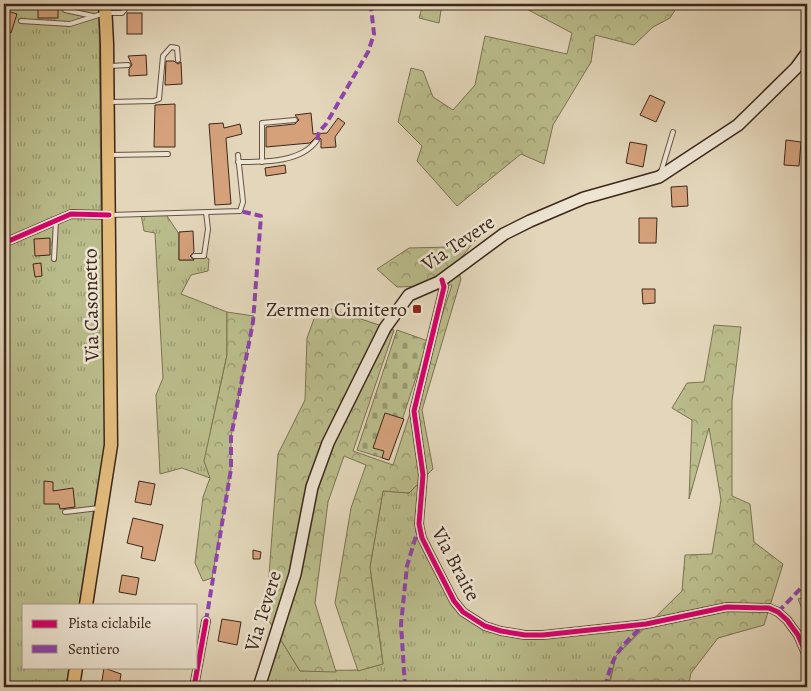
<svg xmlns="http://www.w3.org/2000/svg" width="811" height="691" viewBox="0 0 811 691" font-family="Alegreya,serif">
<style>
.grass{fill:url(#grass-tufts);stroke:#7c7253}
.forest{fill:url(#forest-crowns);stroke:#7c7253}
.cemetery{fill:url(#cemetery-stones);stroke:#7c7253}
.building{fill:#d4a17b;stroke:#3d271b}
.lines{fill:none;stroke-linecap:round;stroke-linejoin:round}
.service-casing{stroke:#665343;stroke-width:6}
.minor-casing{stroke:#665343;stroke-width:10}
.secondary-casing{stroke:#3d271b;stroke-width:14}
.primary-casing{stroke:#3d271b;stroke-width:15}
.service{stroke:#ede4d2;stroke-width:4}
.minor{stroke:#ede4d2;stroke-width:8}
.secondary{stroke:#ede4d2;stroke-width:11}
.primary{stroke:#e2bb7d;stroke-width:12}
.quiet{stroke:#8e44ad;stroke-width:4;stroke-dasharray:8 4;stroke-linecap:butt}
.cycleway-casing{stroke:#ede4d2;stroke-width:8}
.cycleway{stroke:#d6006c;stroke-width:5}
.poi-dot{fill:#8f2418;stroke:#ede4d2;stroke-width:2}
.labels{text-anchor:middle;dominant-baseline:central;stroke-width:5;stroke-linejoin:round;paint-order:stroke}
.street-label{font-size:20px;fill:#3d271b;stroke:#ede4d2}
.poi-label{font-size:20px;fill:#3d271b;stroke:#ede4d2;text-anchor:end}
</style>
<defs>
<pattern id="grass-tufts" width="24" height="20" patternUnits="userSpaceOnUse" patternTransform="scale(1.25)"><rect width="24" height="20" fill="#babc8b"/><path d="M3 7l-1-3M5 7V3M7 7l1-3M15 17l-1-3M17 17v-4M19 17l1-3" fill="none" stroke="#989971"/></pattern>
<pattern id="forest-crowns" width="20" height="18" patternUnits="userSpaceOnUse" patternTransform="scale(1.25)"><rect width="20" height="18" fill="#babc8b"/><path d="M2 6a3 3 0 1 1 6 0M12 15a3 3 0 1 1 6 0" fill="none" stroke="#989971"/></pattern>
<pattern id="cemetery-stones" width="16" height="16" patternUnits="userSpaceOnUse" patternTransform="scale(1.25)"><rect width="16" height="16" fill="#babc8b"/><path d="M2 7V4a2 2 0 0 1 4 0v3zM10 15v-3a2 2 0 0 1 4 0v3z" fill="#989971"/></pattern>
</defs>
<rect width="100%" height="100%" fill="#e3d6ba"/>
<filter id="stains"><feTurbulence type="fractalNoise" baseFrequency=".004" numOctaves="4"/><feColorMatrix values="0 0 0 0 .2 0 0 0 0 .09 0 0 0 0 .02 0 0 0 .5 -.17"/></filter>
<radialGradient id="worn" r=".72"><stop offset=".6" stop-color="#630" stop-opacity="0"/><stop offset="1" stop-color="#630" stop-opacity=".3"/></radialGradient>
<!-- grass -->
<g class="grass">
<polygon points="4,4 99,4 101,215 109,215 108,443 94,515 80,605 24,605 24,667 71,667 67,687 4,687"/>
<polygon points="165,213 179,234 179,260 194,260 194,256 204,256 209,259 208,271 191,275 181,294 227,312 227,355 211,429 210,478 182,468 160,474 156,395 163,378 155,233 144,231 141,214"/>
<polygon points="423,479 419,524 454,600 473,619 525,635 646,624 616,656 608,687 259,687 276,632 300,671 360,670 383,664 370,567 383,491 409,493"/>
</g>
<!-- forest -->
<g class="forest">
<polygon points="423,4 442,4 439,23 419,18"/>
<polygon points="517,4 679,4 670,18 653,27 634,45 595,35 591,62 553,125 544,164 521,154 457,206 417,161 422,146 398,122 411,68 423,71 433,97 453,110 475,85 485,36 567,54 572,33"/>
<polygon points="477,238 456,264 461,279 422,410 433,469 409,493 383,491 370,567 383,664 358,671 335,603 351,508 366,465 344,456 328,502 315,603 336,672 300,671 266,616 278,454 305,400 307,338 319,305 394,330 353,451 393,465 452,285 397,287 377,269 409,248 450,247"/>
<polygon points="227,312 254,316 231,437 231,469 212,578 203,581 195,563 203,497 210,478 204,461 227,355"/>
<polygon points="714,325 741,327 732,401 732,496 750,504 754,542 783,564 764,625 718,638 691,673 688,687 609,687 616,656 682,591 685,555 712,554 721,500 709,428 689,499 692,420 672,408 687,383 704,382"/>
<polygon points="807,597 807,621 798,599"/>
</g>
<!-- cemetery -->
<polygon class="cemetery" points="397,330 428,341 389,460 357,450"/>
<!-- building -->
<g class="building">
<rect x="38" y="4" width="20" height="14"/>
<polygon points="4,10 17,14 11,33 4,31"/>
<rect x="127" y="13" width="15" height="21"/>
<polygon points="146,55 147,75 129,76 129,69 132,65 128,56"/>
<polygon points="166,61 174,61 178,64 181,62 182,84 165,85"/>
<polygon points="650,95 665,102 656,122 640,115"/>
<polygon points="155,105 175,104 175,147 154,147"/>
<polygon points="311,113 313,134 327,133 338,118 345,123 335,137 336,147 321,148 321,139 317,136 310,143 266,147 266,127 295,124 299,120 295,115"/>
<polygon points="223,123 224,128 240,124 242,134 226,138 231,204 215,205 209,124"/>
<polygon points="786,140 801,142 799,166 784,165"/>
<polygon points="630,142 647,145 643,167 626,163"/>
<polygon points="285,165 286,173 266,176 265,168"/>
<polygon points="687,186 688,206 672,207 671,187"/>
<polygon points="639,218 657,218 656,243 639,243"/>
<polygon points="193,231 194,252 190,256 194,260 179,260 179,232"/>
<polygon points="50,238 50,255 35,256 34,239"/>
<polygon points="41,263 42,276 35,277 33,264"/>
<polygon points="642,289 655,289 655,303 643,304"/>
<polygon points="385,413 404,419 389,460 382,458 384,451 373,448"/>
<polygon points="44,481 53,482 53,491 73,488 75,507 60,509 59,504 44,504"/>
<polygon points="139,481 155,484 151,505 135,502"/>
<polygon points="133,518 163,525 155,561 141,558 143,547 127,543"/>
<polygon points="253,550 261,552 260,559 253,559"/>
<polygon points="122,575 139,578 136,595 119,592"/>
<polygon points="222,619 241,622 237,645 218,641"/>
<polygon points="104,668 121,674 119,687 101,687"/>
</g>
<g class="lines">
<defs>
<g id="service">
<polyline points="65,4 65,10 93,16"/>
<polyline points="21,21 70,24 105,13 122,13 127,7 140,6"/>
<polyline points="110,66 128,65"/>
<polyline points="110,102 154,101 159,99 163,56 171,47 177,48 178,60"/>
<polyline points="111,155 168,154"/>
<path d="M238 162C264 162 301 163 317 140"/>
<polyline points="262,162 262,123 295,120"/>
<polyline points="661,172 673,132"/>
<polyline points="111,215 240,211 243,202 238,155"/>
<polyline points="194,256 204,256 208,229 206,212"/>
<polyline points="54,259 56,221"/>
<polyline points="65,512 99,508"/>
</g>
<g id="minor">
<polyline points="4,243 71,214 109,215"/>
<polyline points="442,280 444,287 414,411 423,475 419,524 422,538 430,554 454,601 463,612 485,626 501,631 525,635 543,635 646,624 727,607 769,608 778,612 787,620 798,635 807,656"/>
<polyline points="194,687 206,621"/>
</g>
<polyline id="secondary" points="259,687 295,574 312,487 328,443 385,328 409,295 439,282 504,234 530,221 584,198 659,177 738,125 796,68 807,53"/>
<g id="primary">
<polyline points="86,605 111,445 107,44 105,4"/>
<polyline points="73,687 76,667"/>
</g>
</defs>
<!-- service casing -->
<use href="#service" class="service-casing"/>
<!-- minor casing -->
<use href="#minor" class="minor-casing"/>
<!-- secondary casing -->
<use href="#secondary" class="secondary-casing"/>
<!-- primary casing -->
<use href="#primary" class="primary-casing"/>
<!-- service -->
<use href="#service" class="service"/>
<!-- minor -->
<use href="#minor" class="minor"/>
<!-- secondary -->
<use href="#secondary" class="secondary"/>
<!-- primary -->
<use href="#primary" class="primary"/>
<!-- quiet -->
<g class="quiet">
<polyline points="317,140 319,132 326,124 368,52 374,34 371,7"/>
<polyline points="778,612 805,584 804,497 807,390"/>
<polyline points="206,621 231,469 231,437 253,322 261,216 240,211"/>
<polyline points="405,687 401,624 407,566 418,529"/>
<path d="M605 687C614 651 619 649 645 624"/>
</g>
<defs>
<g id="cycleway">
<polyline points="4,243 71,214 109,215"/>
<polyline points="442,280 444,287 414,411 423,475 419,524 422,538 430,554 454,601 463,612 485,626 501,631 525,635 543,635 646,624 727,607 769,608 778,612 787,620 798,635 807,656"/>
<polyline points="194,687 206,621"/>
</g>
</defs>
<!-- cycleway casing -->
<use href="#cycleway" class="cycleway-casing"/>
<!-- cycleway -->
<use href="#cycleway" class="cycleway"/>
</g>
<!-- markers -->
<rect class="poi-dot" x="412" y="304" width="10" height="10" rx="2.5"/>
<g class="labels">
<!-- street labels -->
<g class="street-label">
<text transform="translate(458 243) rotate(-34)">Via Tevere</text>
<text transform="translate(91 305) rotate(-91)">Via Casonetto</text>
<text transform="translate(456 564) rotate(62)">Via Braite</text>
<text transform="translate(263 611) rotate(-73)">Via Tevere</text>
</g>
<!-- poi labels -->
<g class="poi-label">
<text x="407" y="309">Zermen Cimitero</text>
</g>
</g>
<!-- margin -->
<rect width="811" height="691" fill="none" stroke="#e3d6ba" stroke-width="20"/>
<rect x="5" y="5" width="801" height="681" fill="none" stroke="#3d271b" stroke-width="2.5"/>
<rect x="10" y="10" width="791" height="671" fill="none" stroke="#3d271b"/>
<!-- legend -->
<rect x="22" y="604" width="175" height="65" fill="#ede4d2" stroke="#a79889"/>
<rect x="32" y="620" width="25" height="8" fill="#d6006c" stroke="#a79889"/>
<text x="68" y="628" font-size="15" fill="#3d271b">Pista ciclabile</text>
<rect x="32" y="645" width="25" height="8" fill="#8e44ad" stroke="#a79889"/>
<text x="68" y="654" font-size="15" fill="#3d271b">Sentiero</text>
<rect width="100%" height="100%" filter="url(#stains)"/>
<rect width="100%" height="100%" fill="url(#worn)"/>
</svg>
